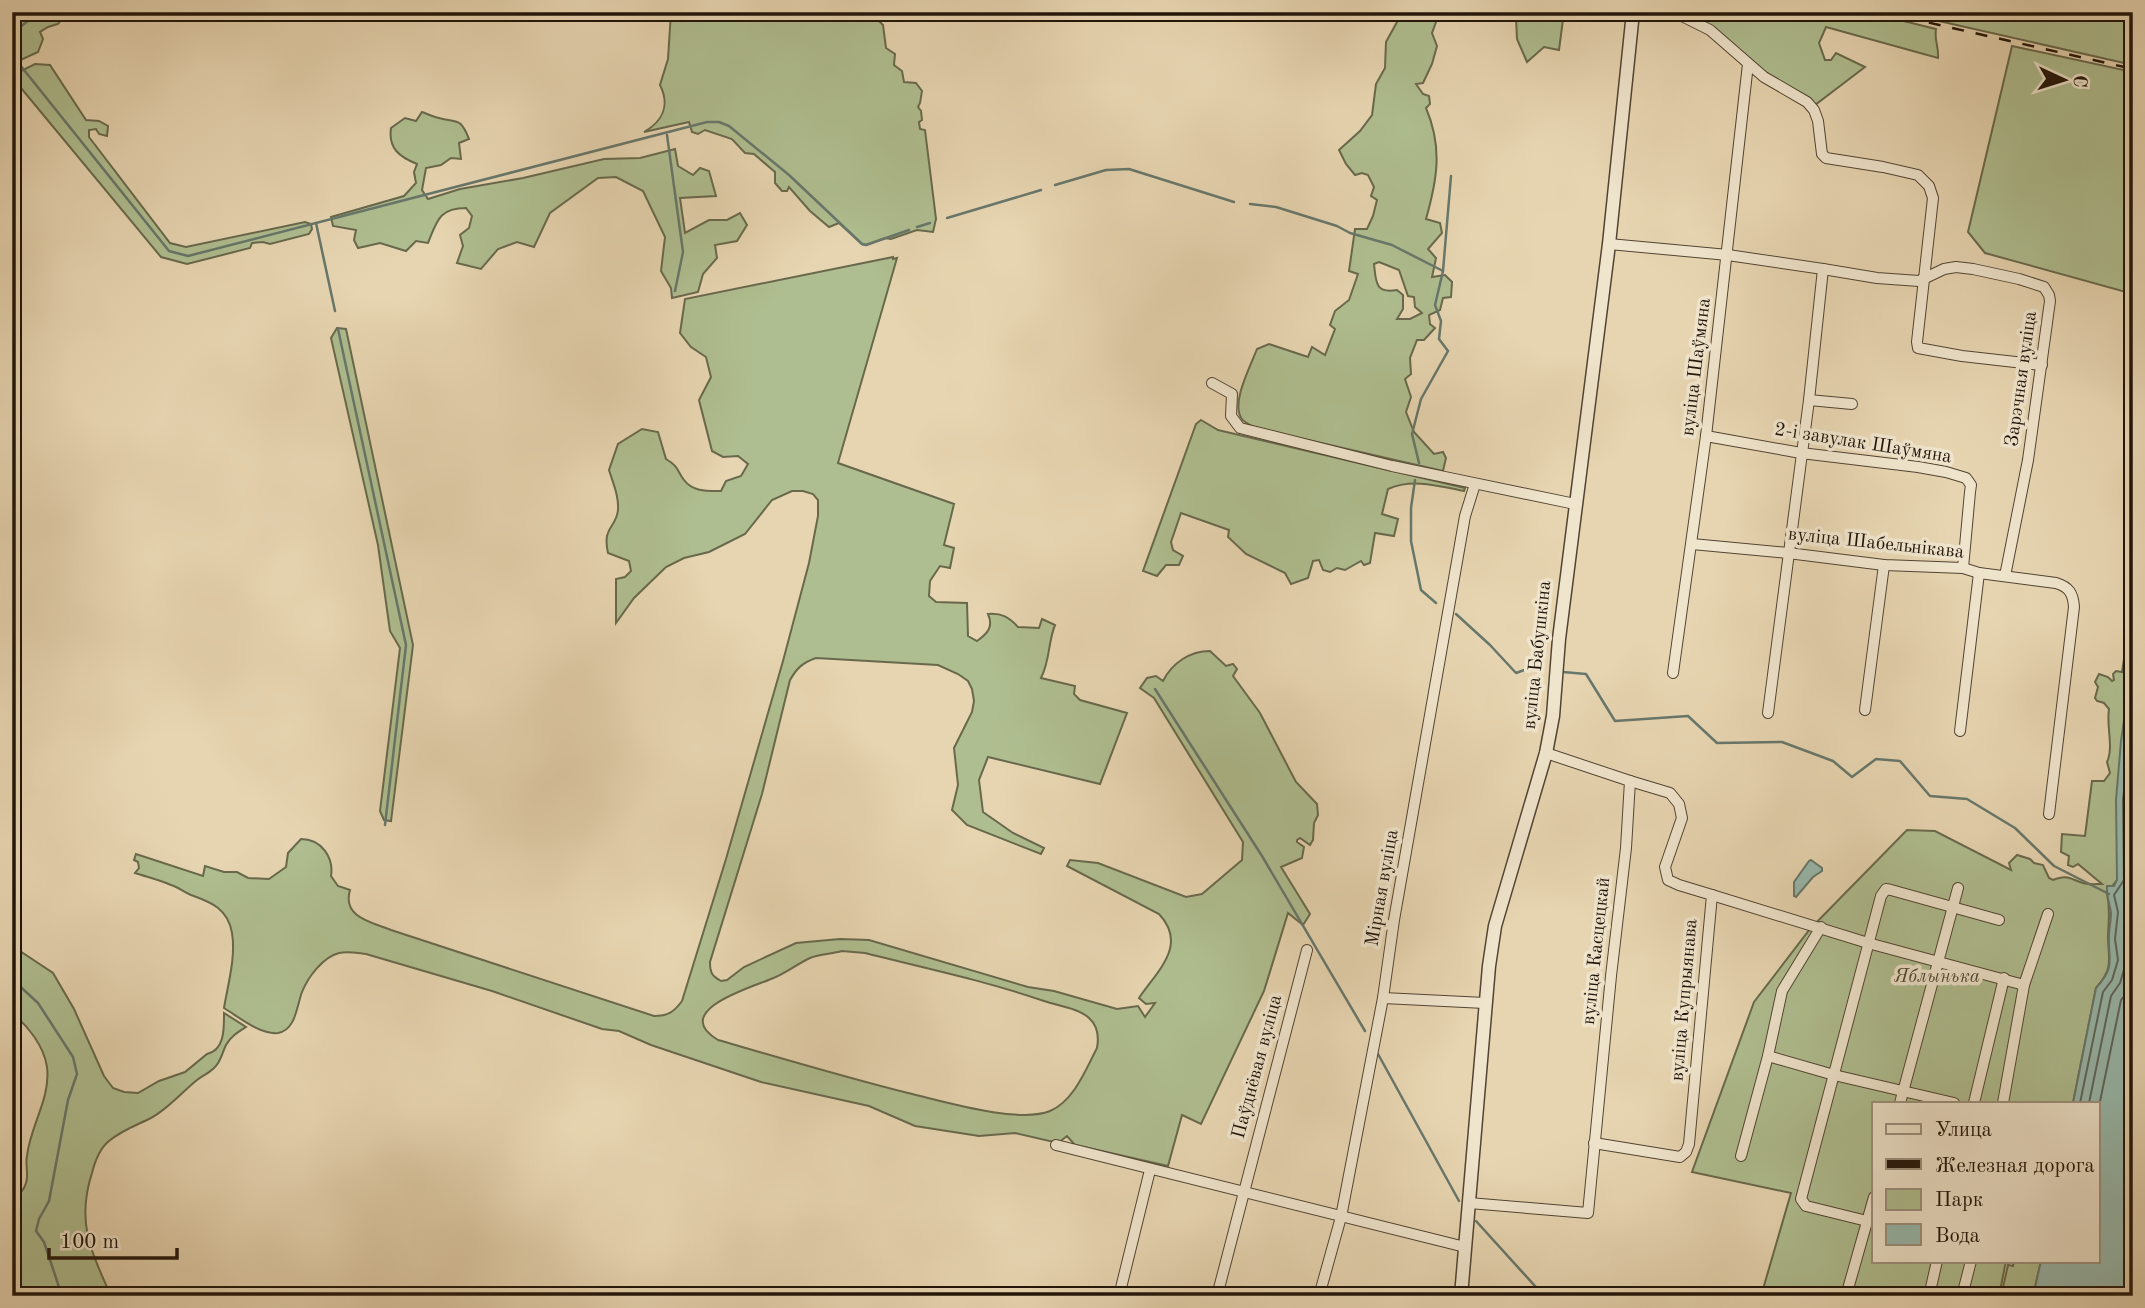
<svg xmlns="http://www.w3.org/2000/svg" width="2145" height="1308" viewBox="0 0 2145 1308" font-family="'Old Standard TT',serif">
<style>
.green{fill:#afbe90;stroke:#68694c;stroke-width:2;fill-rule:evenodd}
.water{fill:#97b9ad;stroke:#67776b;stroke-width:2}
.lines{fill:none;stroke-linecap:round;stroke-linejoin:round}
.shore{stroke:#5c665b;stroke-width:2}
.stream{stroke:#67776b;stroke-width:2.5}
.minor-casing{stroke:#524433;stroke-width:12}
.tertiary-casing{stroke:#524433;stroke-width:15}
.minor{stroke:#efe4cc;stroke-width:10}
.tertiary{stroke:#efe4cc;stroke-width:12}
.rail{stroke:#201409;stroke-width:2.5;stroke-dasharray:12 12;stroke-linecap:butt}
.labels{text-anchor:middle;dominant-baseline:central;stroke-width:7;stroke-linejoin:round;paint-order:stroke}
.street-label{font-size:19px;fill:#201409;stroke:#efe4cc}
.park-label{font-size:19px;font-style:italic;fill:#4b4732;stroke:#efe4cc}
</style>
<rect width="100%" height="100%" fill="#e7d5b1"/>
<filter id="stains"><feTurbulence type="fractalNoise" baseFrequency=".00286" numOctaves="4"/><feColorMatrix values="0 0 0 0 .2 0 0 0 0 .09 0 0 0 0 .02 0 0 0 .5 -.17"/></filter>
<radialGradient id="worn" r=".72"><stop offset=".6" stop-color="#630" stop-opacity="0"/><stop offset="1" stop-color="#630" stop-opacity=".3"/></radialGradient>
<!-- green -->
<g class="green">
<polygon points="12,12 68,12 58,24 48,27 40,32 43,39 38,52 12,64"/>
<path d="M671 12H863L864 17 873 15 883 25 886 48 895 54 894 65 902 71 904 82 916 83 922 91 920 103 918 107 921 111 922 120 919 122 920 129 925 130 936 219 933 232 917 230 891 239 885 238 866 245 862 244 839 223 829 227 810 211 789 187 787 191H782L775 183V172L754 154 745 153 732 139 705 130 698 134 692 132 689 122 644 132C663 121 670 105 660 85L668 59Z"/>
<path d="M1381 12H1436V22L1432 33 1437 46 1432 64 1423 83 1416 84 1423 94 1429 96 1430 104 1426 108C1443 148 1437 180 1426 219L1440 223 1442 233 1428 249 1436 258 1432 277 1445 275 1452 282 1451 297 1443 298 1440 310 1429 315 1430 324 1435 328 1424 340H1417L1410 358 1411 374 1405 379 1411 397 1406 412 1414 432 1434 454 1443 452 1446 458 1443 471 1256 428C1252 426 1245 423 1242 419 1230 404 1251 365 1257 349L1269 344 1308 357 1312 347 1325 355 1335 329 1330 325 1335 311 1349 300 1358 274 1349 271 1355 229H1367L1373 216 1377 200 1371 196 1374 187 1368 175 1362 173 1355 175 1346 164 1339 150 1360 131 1372 115 1376 84 1385 68 1386 42 1397 22ZM1379 262 1399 270 1408 296 1414 297 1415 307 1422 313 1410 319H1397L1403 309V295L1397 290C1375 294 1376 282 1374 264Z"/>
<polygon points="1528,12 1564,12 1559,50 1544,47 1527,62 1517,39 1516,18"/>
<path d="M1681 12H1867L1936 29C1934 40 1939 47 1938 58L1826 27 1819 43 1825 60H1831L1836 53 1865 67 1815 105 1765 75Z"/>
<polygon points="1899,12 2133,12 2133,65"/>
<polygon points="2012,46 2133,72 2133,294 1985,253 1968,232"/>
<polygon points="35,64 50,65 86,120 99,121 108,126 107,136 99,134 96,129 89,130 89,137 170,243 186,247 305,222 311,224 312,229 309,234 270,244 263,242 252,243 250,248 187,264 161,257 16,82 19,72"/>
<path d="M422 112C428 114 433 117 439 118 458 123 460 117 469 139L459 143 461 159 451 158 441 165 426 168 422 190 428 199 460 189 523 178 604 159 640 158 675 149 678 166 693 175 700 168 709 171 716 196 680 198 685 233 709 220H727L740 213 747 225 737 241 715 245 717 258 703 274 698 292 672 298 671 288 661 271 665 237 643 191 616 177 598 178 550 213 534 247 517 242 498 249 481 269 457 263 463 246 460 235 469 228 472 216 466 208C439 208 437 221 428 243L416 241 406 251 380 243 358 248 354 240 356 230 333 226 331 217 404 196 416 183 414 172 417 164C400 157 388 149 391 128L405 118 416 121Z"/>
<path d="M893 257V259L897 258 838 463 954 504 944 545 954 548 950 568 940 566 930 581 929 596 936 602 967 603 968 636 977 641C987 634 994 627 988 614 1002 613 1009 617 1018 627L1039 628 1042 619 1055 625C1048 642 1050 661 1041 678L1075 686 1074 694 1080 700 1127 713 1100 784 988 757 979 780 983 812 1013 833 1044 848 1041 854 967 825 952 810 958 785 954 748 972 712 974 701 972 689 968 681 958 674 938 665 816 658C802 663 797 668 790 680L762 794 710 962C710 973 712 976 721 981L727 980 744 967 796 943 840 939 869 940 1028 987 1054 991 1117 1009 1138 1006 1145 1017 1155 1003 1146 1004 1139 998C1158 970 1188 945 1159 914L1067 866 1070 860 1098 863 1186 897 1202 894 1242 860 1243 842 1154 698 1140 688 1147 678 1156 676 1163 681C1172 663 1190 651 1210 651L1226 666 1233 664 1237 669 1233 676 1260 713 1296 782 1317 804 1318 815 1314 823 1313 840 1310 845 1300 838 1297 840V842L1304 847 1302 858 1281 867 1310 914 1303 925 1288 913 1264 991 1201 1124 1182 1115 1168 1166 1075 1145 1067 1136 1058 1143 1015 1133 979 1136 915 1126 869 1106 761 1082 651 1045 619 1031 602 1029 492 991 366 954C357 953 348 951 339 953 323 957 308 977 302 992 297 1005 296 1030 278 1033 260 1035 239 1017 224 1008 228 984 236 957 232 933 228 908 210 902 191 895 184 892 178 887 171 885 160 880 147 877 135 873L139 868 138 862 134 860 136 854 203 876 205 866 224 872H237L248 878 269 879 286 867 288 853 301 839C321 839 334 857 331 876L338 886 350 890C342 917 371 922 391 930L654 1016C668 1016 674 1012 682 1001L726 859 783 661 809 563 818 516V500L813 494 803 491H792L772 500 745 534 709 552 684 558 666 567 634 598 616 623V579L625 577 631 571 629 561 608 553C602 526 616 529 618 510 619 496 613 483 609 470L618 444 642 429 658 432 666 459C679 467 676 469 684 480 693 492 707 491 721 491L726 481 741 476 748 464 738 456 723 457 712 451 699 400 711 377 706 357 691 347 680 333 685 299ZM842 951 865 953C925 968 986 981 1044 1001 1058 1006 1078 1008 1089 1018 1098 1026 1099 1037 1097 1048 1086 1069 1074 1101 1050 1111 1018 1124 943 1101 908 1093 844 1077 781 1058 718 1040 669 1011 752 987 771 979 785 974 797 964 810 958 820 954 832 954 842 951Z"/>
<polygon points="337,328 346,329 413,645 391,821 384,820 380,811 400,648 390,631 378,545 331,338"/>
<path d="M1201 420 1218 430 1465 488 1464 491C1439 486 1412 478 1388 489L1382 514 1398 519 1394 536 1375 533 1370 563 1364 565 1361 561 1345 570 1337 568 1330 572 1323 570 1319 560 1313 561 1308 578 1291 584 1285 573 1246 554 1228 537 1229 530 1181 513 1171 542 1173 550 1183 556 1179 565H1166L1157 576 1143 571 1196 424Z"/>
<path d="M2133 600V656L2130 668 2117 880 2107 893C2111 913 2108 921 2108 939 2109 962 2113 969 2096 988L2073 1103H1874V1261H2006L1999 1296H1761L1791 1193 1692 1172 1754 1002 1810 929 1907 830 1935 831 2011 870 2009 863 2017 855 2030 859 2034 863 2043 865 2049 878 2053 880C2068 874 2070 879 2083 883 2089 885 2096 884 2102 884L2078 864 2073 867 2068 865 2069 856 2061 852 2062 834 2085 836 2092 781H2104L2110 773 2107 762C2114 747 2106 726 2109 709L2104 703 2097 701 2095 698 2098 687 2095 682 2099 674 2108 677 2112 681 2114 680 2113 674 2116 671 2122 672Z"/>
<path d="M12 942 20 951 53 973 74 1009 104 1076 113 1088 124 1092 138 1093 159 1081 185 1072 207 1054C225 1050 224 1028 224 1013L246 1027C238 1032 231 1036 226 1045 222 1053 221 1062 214 1068 209 1073 202 1076 197 1080 182 1092 168 1109 151 1118 137 1125 122 1130 109 1141 99 1149 95 1161 92 1173 76 1222 91 1251 111 1296H26L12 1279V1199C19 1195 24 1191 26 1183 29 1175 25 1165 27 1156 30 1126 51 1098 47 1067 44 1046 28 1026 12 1013Z"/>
<polygon points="2014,1261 2041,1261 2033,1296 2001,1296 2008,1265 2013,1266"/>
</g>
<!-- water -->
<g class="water">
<path d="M2133 656V1296H2033L2041 1261H2098V1103H2073L2096 988C2116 966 2108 961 2109 936 2109 928 2111 921 2111 913 2110 904 2106 896 2107 886H2114L2117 880 2116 800 2121 741Z"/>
<polygon points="1811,860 1822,868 1822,871 1813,877 1796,897 1794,896 1794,882 1809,861"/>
</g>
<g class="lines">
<!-- shore -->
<g class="shore">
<polyline points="2080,1103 2103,992 2112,980 2118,960 2115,939 2118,912 2114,895 2124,880 2123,800 2133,704"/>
<polyline points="2089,1103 2111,996 2120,983 2126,963 2124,938 2126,911 2124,899 2133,881"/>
<polyline points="2098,1111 2121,1000 2129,990 2133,978"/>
</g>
<!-- stream -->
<g class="stream">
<polyline points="12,33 40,12"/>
<polyline points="12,55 169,251 188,256 707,122 719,122 729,126 789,175 862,244 866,245 909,230"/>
<polyline points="667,135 683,252 675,291"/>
<polyline points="1055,185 1106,170 1129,169 1234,202"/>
<polyline points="1250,204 1276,207 1337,226 1350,233 1392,245 1443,271"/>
<polyline points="947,218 1041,190"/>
<polyline points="316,223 335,311"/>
<polyline points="917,227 930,223"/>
<polyline points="338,329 406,645 385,825"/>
<polyline points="1419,463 1412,434 1421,399 1448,351 1439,339 1441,321 1435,305 1443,271 1451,176"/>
<polyline points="1415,480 1411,508 1411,541 1421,590 1436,603"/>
<polyline points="1456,614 1490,645 1516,673 1527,669 1542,670"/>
<polyline points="1563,672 1586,674 1615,721 1688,716 1717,743 1782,742 1833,761 1852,777 1876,759 1900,761 1930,796 1967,799 2015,828 2054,866 2109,894"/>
<polyline points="1155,689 1262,856 1365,1031"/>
<polyline points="12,979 38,1003 73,1057 77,1074 68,1100 49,1201 39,1219 36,1231 44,1242 62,1296"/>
<polyline points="1378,1054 1459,1201"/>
<polyline points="1476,1221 1544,1296"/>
</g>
<defs>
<g id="minor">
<polyline points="1674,12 1710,30 1764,77 1807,102 1814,110 1818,121 1822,154 1826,158 1883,167 1918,175 1929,186 1933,198 1917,342 1918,348 1962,356 2042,365"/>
<polyline points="1609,244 1728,255 1823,269 1809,400 1768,713"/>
<polyline points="1823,269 1877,278 1919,281 1944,269 1956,267 1973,269 2019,279 2044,287 2049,295 2050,301 2028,460 2005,576"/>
<polyline points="1212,383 1232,394 1231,416 1240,428 1392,466 1575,504"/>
<polyline points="1809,400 1852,404"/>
<polyline points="1706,436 1801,453 1918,467 1946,472 1966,478 1971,485 1970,492 1963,568"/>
<path d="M1692 544 1788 553 1884 565 1963 568 1979 573 2056 583C2069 587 2073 593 2074 607L2049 814"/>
<polyline points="1673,673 1706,436 1748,64"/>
<polyline points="1865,710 1884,565"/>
<polyline points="1960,731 1979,573"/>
<polyline points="1712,895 1868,943 2024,985"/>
<polyline points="1383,998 1485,1003"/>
<polyline points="1768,1056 1834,1075 1954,1103"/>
<polyline points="1900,1103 1958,888"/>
<polyline points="1974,1103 2004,978"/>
<polyline points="2003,1103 2024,985 2048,914"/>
<polyline points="1594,1143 1680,1157 1686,1152 1689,1144 1712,895 1679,885 1668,880 1665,867 1682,818 1679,804 1670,793 1630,781"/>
<polyline points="1056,1145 1465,1247"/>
<polyline points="1741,1156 1768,1056 1782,991 1821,927"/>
<polyline points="1469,1203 1588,1213 1611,976 1626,848 1630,781 1546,753"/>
<polyline points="1867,1221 1806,1206 1801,1199 1881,896 1886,889 1891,890 1999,920"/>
<polyline points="1119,1296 1150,1170"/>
<polyline points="1217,1296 1307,950"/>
<polyline points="1319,1296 1341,1217 1383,998 1394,920 1465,516 1475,484"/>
<polyline points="1846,1296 1874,1197"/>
<polyline points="1929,1296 1937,1261"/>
<polyline points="1962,1296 1971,1261"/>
</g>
<polyline id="tertiary" points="1461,1296 1489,966 1495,926 1546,753 1553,716 1559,639 1609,244 1633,12"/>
</defs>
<!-- minor casing -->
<use href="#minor" class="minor-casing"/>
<!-- tertiary casing -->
<use href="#tertiary" class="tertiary-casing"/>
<!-- minor -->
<use href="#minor" class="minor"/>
<!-- tertiary -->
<use href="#tertiary" class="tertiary"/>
<!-- rail -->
<polyline class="rail" points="1882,12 2133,69"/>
</g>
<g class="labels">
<!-- street labels -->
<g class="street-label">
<text transform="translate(1697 367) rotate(-83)">вуліца Шаўмяна</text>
<text transform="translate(2022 379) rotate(-82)">Зарэчная вуліца</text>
<text transform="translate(1863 444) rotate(9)">2-і завулак Шаўмяна</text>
<text transform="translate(1876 544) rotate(6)">вуліца Шабельнікава</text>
<text transform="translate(1538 655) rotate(-84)">вуліца Бабушкіна</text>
<text transform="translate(1383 888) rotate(-80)">Мірная вуліца</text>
<text transform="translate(1597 951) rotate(-84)">вуліца Касцецкай</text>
<text transform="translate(1685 1000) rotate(-85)">вуліца Купрыянава</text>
<text transform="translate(1258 1067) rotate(-75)">Паўднёвая вуліца</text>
</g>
<!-- park labels -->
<g class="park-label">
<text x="1937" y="977">Яблынька</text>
</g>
</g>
<!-- margin -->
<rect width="2145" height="1308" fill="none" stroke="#e7d5b1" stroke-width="42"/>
<rect x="14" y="14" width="2117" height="1280" fill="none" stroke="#201409" stroke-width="3.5"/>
<rect x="21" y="21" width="2103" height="1266" fill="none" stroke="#201409" stroke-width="2"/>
<!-- legend -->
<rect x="1872" y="1102" width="228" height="161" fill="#efe4cc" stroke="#9c917e" stroke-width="2"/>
<rect x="1886" y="1124" width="35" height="10" fill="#efe4cc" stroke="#9c917e" stroke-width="2"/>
<text x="1935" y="1136" font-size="21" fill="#201409">Улица</text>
<rect x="1886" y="1159" width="35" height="10" fill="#201409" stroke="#9c917e" stroke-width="2"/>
<text x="1935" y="1172" font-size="21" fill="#201409">Железная дорога</text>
<rect x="1886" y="1189" width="35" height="21" fill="#afbe90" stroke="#9c917e" stroke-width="2"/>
<text x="1935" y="1206" font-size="21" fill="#201409">Парк</text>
<rect x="1886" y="1224" width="35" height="21" fill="#97b9ad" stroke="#9c917e" stroke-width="2"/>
<text x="1935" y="1242" font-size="21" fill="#201409">Вода</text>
<!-- north arrow -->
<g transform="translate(2064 80) rotate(94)" stroke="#efe4cc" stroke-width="5" paint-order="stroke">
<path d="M0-5L12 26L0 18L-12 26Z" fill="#201409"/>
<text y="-10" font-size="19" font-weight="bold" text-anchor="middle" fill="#201409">С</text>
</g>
<!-- scale -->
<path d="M49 1248v10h128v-10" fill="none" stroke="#201409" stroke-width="3.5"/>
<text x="60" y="1248" font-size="21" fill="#201409" stroke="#efe4cc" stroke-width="5" paint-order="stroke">100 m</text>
<rect width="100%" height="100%" filter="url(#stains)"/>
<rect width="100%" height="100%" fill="url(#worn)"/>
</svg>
